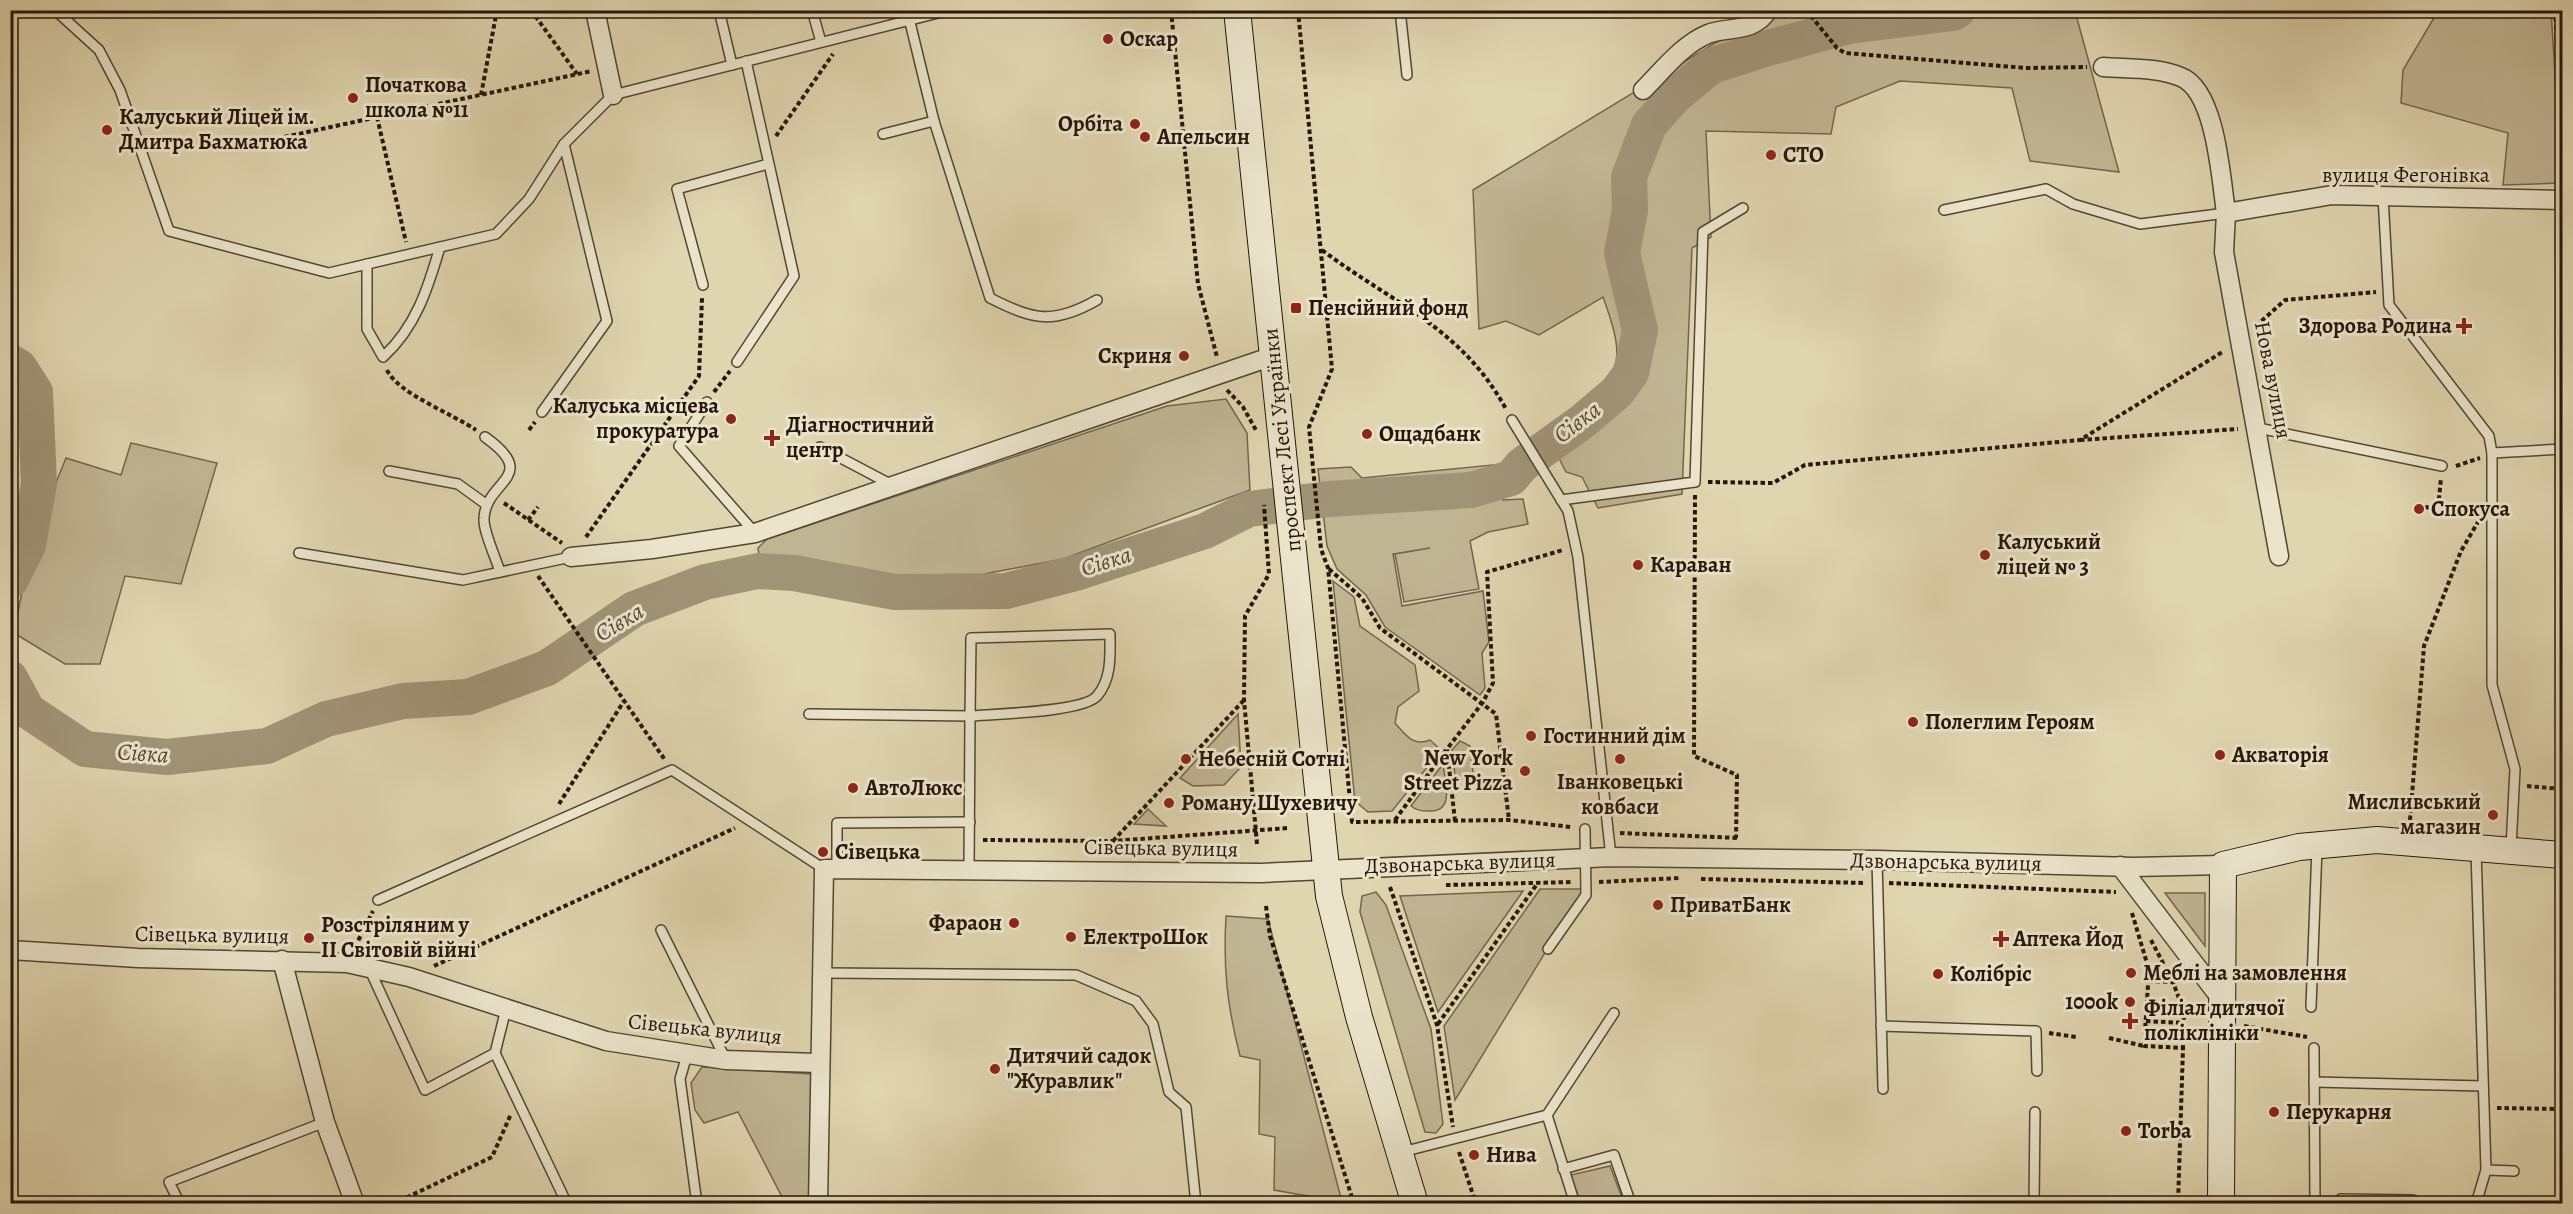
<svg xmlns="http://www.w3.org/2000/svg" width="2573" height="1214" viewBox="0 0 2573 1214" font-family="Alegreya,serif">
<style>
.green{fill:#c0b593;stroke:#73664e;stroke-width:1.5}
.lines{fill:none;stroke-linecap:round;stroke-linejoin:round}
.river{stroke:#a09477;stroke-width:36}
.service-casing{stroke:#544633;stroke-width:12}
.minor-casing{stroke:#544633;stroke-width:21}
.secondary-casing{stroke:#26160a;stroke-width:28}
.path{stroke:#26160a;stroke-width:4;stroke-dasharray:4.5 3;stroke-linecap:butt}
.service{stroke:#eae4cb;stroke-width:9}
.minor{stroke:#eae4cb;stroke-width:18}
.secondary{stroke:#eae4cb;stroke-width:26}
.poi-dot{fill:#8f2418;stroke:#eae4cb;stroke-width:2}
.labels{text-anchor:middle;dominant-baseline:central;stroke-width:6;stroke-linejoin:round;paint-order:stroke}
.poi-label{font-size:22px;font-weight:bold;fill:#26160a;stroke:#eae4cb;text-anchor:start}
.street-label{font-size:22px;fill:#26160a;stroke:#eae4cb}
.water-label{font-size:24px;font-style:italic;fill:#574836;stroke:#eae4cb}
</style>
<rect width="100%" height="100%" fill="#dfd5af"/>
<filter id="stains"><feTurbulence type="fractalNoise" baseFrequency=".00333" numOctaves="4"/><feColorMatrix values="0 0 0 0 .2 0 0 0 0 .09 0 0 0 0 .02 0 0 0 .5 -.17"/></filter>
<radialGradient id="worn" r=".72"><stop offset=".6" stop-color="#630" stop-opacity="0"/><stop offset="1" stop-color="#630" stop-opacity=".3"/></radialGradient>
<!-- green -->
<g class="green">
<path d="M1763 10 2075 11 2119 172 2030 161 2012 88 1900 81 1836 107 1831 134 1706 131 1711 237 1692 248 1682 494 1598 508 1582 477 1566 472 1547 435C1570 417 1610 391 1616 361 1620 343 1609 314 1603 297L1539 335 1506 321 1479 329 1473 190 1735 31Z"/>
<polygon points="2438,11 2551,11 2562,183 2503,185 2508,133 2401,103 2403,70"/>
<polygon points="1226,399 1247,433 1250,490 1063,559 979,575 896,577 760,561 758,548 767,539 1167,406"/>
<path d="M131 443 217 463 181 584 125 576 100 664H65L14 633C24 572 42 515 66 458L121 475Z"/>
<polygon points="1512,463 1503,500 1523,499 1528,524 1488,532 1470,541 1479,589 1404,602 1395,554 1430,548 1393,554 1402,606 1483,591 1489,642 1482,653 1485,688 1480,695 1385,627 1366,595 1337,569 1327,546 1318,469 1351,467 1362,478"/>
<path d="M1333 581 1354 597 1360 626 1415 665 1419 691 1398 707 1395 723C1406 735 1413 747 1430 740L1441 750 1392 811 1368 812 1355 801Z"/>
<polygon points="1238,714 1241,767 1224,785 1193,786 1180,778"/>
<polygon points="1460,741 1470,746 1473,773 1465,780 1455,775 1452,750"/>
<path d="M1443 764C1445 781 1455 812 1430 811 1422 811 1417 811 1411 806Z"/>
<polygon points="1148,809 1166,826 1134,824"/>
<polygon points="1540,889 1584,889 1455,1100 1444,1026"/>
<polygon points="1523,891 1438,1012 1400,896"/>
<polygon points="1376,892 1386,905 1431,1029 1443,1124 1436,1133 1425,1132 1360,912 1362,896"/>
<polygon points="2165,893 2205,893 2205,946"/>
<path d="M1226 916 1268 919 1342 1202 1274 1190 1275 1137 1259 1134 1260 1060 1240 1056C1227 1005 1223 968 1226 916Z"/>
<polygon points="702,1067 811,1074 809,1203 770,1203 782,1197 738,1112 704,1123 695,1110 691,1083"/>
<polygon points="1610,1166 1624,1203 1580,1203 1571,1175"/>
</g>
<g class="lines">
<!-- river -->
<g class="river">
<polyline points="10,362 19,367 35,392 39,484 28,545 10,581"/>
<polyline points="10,678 28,711 85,749 167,757 267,746 326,719 403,701 468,697 547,668 634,609 705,582 758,571 794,573 895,592 1006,591 1079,572 1205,531 1249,509 1329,499 1471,490 1511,478 1522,465 1583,421 1617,392 1631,373 1640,330 1622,253 1630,210 1629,177 1649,125 1674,97 1711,66 1768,48 1849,26 1953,13 1958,10"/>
</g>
<defs>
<g id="service">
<polyline points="55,10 99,50 120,90 169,231 329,273 496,234 529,199 564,144 613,95 950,10"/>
<polyline points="719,10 732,65"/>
<polyline points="812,10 821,42"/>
<path d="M907 10 934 121 990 298C1034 320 1053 325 1097 300"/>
<polyline points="1400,10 1407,75"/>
<polyline points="883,134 934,121"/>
<polyline points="2383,196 2389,305 2489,436 2492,453 2562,449"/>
<polyline points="1944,210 2046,189 2073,204 2140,224 2226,213"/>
<path d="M367 264V329L383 357C416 327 428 288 440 247"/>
<polyline points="703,285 677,189 768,164"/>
<polyline points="737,362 794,276 746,61"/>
<polyline points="707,402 679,446 755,533"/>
<polyline points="542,412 607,321 564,144"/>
<polyline points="1512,420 1568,511 1578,557 1611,857"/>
<polyline points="2258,428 2442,466"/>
<path d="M485 437C541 477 486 480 484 518 483 531 496 558 500 572"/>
<polyline points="820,447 892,485"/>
<polyline points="2492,453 2492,685 2515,769 2511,848"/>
<polyline points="389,471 458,484 487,505"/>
<polyline points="1561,500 1695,482 1703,232 1743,208"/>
<polyline points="299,553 463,580 571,557"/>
<path d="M1110 634C1110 655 1112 679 1097 696 1084 712 994 714 970 716L971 638Z"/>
<polyline points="809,714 970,716 969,870"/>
<polyline points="1877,860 1883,1089"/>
<polyline points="837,869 837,823 970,822"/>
<polyline points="378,900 672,770 824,869"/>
<polyline points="661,930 726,1060"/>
<polyline points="1548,949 1586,895 1585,829"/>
<polyline points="369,968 425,1090 495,1053 506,1009"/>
<polyline points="822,973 1076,975 1136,1001 1153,1024 1169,1092 1186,1107 1196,1204"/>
<polyline points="2311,1007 2317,847"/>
<polyline points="1881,1026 2036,1031 2037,1071"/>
<polyline points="2314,1048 2315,1204"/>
<polyline points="495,1053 567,1204"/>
<polyline points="687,1055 680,1079 697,1204"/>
<polyline points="2314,1082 2483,1086"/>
<polyline points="1547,1115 1614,1013"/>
<polyline points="1402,1152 1547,1115 1575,1204"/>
<polyline points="1563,1169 1614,1155 1631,1204"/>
<polyline points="2486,1170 2514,1171"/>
<polyline points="180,1204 169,1182 325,1122"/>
<polyline points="2034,1204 2035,1112"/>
<polyline points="2340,1204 2341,1199 2413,1200"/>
<polyline points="2476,1204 2486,1170 2476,850"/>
</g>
<g id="minor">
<polyline points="595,10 613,95"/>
<path d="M2103 67C2128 69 2157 67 2181 77 2216 91 2221 179 2226 213L2332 195 2562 200"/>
<path d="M1643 90C1662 71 1683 44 1708 34 1728 26 1753 34 1768 10"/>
<polyline points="2226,213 2224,252 2279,556"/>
<polyline points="571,557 652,549 755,533 1273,356"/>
<polyline points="2120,866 2222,1000"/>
<polyline points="10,950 138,958 347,963 409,977 606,1041 726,1060 818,1063"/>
<polyline points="282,960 325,1122 355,1204"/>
<polyline points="818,1204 824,869 1261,873 1611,857 1877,860 2133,867 2223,865"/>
</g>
<g id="secondary">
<polyline points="1237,10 1329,896 1359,1017 1415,1204"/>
<polyline points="2221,1204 2223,865 2299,847 2377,840 2562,855"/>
</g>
</defs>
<!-- service casing -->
<use href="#service" class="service-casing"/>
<!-- minor casing -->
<use href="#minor" class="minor-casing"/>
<!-- secondary casing -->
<use href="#secondary" class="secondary-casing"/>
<!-- path -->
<g class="path">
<polyline points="531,10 577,74"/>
<polyline points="1171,10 1198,284 1217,357"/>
<polyline points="1298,10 1332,369 1309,427 1321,549 1328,568 1352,822 1509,820 1571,827"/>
<polyline points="1806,10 1837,48 1845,53 2026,68 2087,67"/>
<polyline points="2555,10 2562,123"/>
<polyline points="481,95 497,10"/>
<polyline points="377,117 406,242"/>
<polyline points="776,136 833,54"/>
<polyline points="233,148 592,71"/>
<path d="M1322 250C1392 303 1461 327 1506 409"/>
<polyline points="2256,326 2285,300 2376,292"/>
<path d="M387 370C397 393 453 414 476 430"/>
<polyline points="1227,390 1243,407 1257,432"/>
<polyline points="714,392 730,371"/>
<polyline points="529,430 535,422"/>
<polyline points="2080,440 2238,429"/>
<polyline points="2456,466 2480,458"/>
<polyline points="1708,482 1773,483 1805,465 2080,440 2224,351"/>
<polyline points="1695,495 1694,756 1737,775 1736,838"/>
<polyline points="504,503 562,543"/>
<polyline points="2425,507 2438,509 2441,478"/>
<polyline points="528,520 538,507"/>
<polyline points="586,537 699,376 702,298"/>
<polyline points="1329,569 1362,598 1380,628 1496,714 1509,820"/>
<polyline points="538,576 665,760"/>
<polyline points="2527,786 2562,789"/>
<polyline points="559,804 624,701"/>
<polyline points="1395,820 1446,750"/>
<polyline points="2410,820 2424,646 2461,551 2478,522"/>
<polyline points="1455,821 1447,749 1483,702 1493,683 1487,572 1563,550"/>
<polyline points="1620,833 1739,838"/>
<polyline points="983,840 1113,841 1288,828"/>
<polyline points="1113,841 1244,700"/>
<polyline points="1257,844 1244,700 1245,616 1269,574 1264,505"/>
<polyline points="1701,879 1864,883"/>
<polyline points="1599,882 1681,878"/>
<polyline points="1889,883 2116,892"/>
<polyline points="1446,885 1573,882"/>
<polyline points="1390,887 1437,1025 1453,1127"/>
<polyline points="1266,906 1270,936 1354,1204"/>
<polyline points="2132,913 2149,970 2144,1046 2183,1048 2178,1204"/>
<polyline points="2151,940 2173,982 2184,1012 2183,1048"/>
<polyline points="355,947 373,911"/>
<polyline points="434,966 735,828"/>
<polyline points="2148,981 2173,982"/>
<polyline points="2147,1003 2182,1005"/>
<polyline points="2146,1021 2184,1023"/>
<polyline points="1438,1024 1537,884"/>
<polyline points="2244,1026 2307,1037"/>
<polyline points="2049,1033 2076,1037"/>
<polyline points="2109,1038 2144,1046"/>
<polyline points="2497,1108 2562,1109"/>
<polyline points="1459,1152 1476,1204"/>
<polyline points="393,1204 492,1157 511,1114"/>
</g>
<!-- service -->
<use href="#service" class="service"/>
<!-- minor -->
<use href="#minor" class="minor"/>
<!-- secondary -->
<use href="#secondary" class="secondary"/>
</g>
<!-- markers -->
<g class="poi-dot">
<circle cx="1108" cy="39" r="6"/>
<circle cx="353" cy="98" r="6"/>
<circle cx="1135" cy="124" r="6"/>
<circle cx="107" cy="130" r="6"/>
<circle cx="1145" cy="137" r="6"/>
<circle cx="1771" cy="155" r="6"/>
<rect x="1290" y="302" width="12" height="12" rx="3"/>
<path d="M2461 317h6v6h6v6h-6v6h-6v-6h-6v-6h6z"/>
<circle cx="1184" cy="356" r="6"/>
<circle cx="731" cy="419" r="6"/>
<circle cx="1367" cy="434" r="6"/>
<path d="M769 429h6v6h6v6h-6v6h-6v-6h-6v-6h6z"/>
<circle cx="2419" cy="509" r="6"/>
<circle cx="1985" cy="555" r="6"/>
<circle cx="1638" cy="565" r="6"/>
<circle cx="1913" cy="722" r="6"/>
<circle cx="1531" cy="736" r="6"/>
<circle cx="2220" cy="755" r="6"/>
<circle cx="1186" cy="759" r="6"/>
<circle cx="1620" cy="759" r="6"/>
<circle cx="1525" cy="771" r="6"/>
<circle cx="853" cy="788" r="6"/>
<circle cx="1169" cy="803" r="6"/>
<circle cx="2493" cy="815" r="6"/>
<circle cx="823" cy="852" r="6"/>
<circle cx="1658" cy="905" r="6"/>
<circle cx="1014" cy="923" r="6"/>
<circle cx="1071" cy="937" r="6"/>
<circle cx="309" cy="938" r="6"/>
<path d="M1998 930h6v6h6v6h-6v6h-6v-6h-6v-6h6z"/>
<circle cx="2131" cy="973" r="6"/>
<circle cx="1938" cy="974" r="6"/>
<circle cx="2130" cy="1002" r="6"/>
<path d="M2127 1012h6v6h6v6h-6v6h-6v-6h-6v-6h6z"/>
<circle cx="995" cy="1069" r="6"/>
<circle cx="2274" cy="1112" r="6"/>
<circle cx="2126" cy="1131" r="6"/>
<circle cx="1474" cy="1155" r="6"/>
</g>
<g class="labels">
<!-- poi labels -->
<g class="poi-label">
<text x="1120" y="39">Оскар</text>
<text x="365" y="85">Початкова<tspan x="365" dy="25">школа №11</tspan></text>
<text x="119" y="117">Калуський Ліцей ім.<tspan x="119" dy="25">Дмитра Бахматюка</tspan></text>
<text x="1123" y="124" text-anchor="end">Орбіта</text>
<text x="1157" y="137">Апельсин</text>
<text x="1783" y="155">СТО</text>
<text x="1308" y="308">Пенсійний фонд</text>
<text x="2452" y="326" text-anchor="end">Здорова Родина</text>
<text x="1172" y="356" text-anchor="end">Скриня</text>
<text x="719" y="406" text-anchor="end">Калуська місцева<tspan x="719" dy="25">прокуратура</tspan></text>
<text x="786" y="425">Діагностичний<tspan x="786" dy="25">центр</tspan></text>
<text x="1379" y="434">Ощадбанк</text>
<text x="2431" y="509">Спокуса</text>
<text x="1997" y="542">Калуський<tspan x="1997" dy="25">ліцей № 3</tspan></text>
<text x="1650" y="565">Караван</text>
<text x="1925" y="722">Полеглим Героям</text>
<text x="1543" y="736">Гостинний дім</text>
<text x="2232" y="755">Акваторія</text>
<text x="1513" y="758" text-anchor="end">New York<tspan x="1513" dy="25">Street Pizza</tspan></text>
<text x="1198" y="759">Небесній Сотні</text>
<text x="1620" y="782" text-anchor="middle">Іванковецькі<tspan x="1620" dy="25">ковбаси</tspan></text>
<text x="865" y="788">АвтоЛюкс</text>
<text x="2481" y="802" text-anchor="end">Мисливський<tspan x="2481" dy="25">магазин</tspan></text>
<text x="1181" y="803">Роману Шухевичу</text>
<text x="835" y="852">Сівецька</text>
<text x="1670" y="905">ПриватБанк</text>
<text x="1002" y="923" text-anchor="end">Фараон</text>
<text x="321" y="925">Розстріляним у<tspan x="321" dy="25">II Світовій війні</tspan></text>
<text x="1083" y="937">ЕлектроШок</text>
<text x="2013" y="939">Аптека Йод</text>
<text x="2143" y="973">Меблі на замовлення</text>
<text x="1950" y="974">Колібріс</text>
<text x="2118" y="1002" text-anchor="end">100ok</text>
<text x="2144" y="1008">Філіал дитячої<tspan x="2144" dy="25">поліклініки</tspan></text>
<text x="1007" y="1056">Дитячий садок<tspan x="1007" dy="25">"Журавлик"</tspan></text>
<text x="2286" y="1112">Перукарня</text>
<text x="2138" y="1131">Torba</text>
<text x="1486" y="1155">Нива</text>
</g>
<!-- street labels -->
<g class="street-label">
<text x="2406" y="175">вулиця Фегонівка</text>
<text transform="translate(2273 380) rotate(79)">Нова вулиця</text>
<text transform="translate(1282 440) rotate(-96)">проспект Лесі Українки</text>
<text transform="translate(1161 848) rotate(1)">Сівецька вулиця</text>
<text transform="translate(1946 862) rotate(1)">Дзвонарська вулиця</text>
<text transform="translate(1460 863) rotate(-2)">Дзвонарська вулиця</text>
<text transform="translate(212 935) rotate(1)">Сівецька вулиця</text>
<text transform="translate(705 1029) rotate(6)">Сівецька вулиця</text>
</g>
<!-- water labels -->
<g class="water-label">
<text transform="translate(1577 422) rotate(-37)">Сівка</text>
<text transform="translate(1106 561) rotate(-17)">Сівка</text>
<text transform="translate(619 622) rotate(-31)">Сівка</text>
<text transform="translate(143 753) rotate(4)">Сівка</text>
</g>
</g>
<!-- margin -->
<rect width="2573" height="1214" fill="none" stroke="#dfd5af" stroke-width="36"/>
<rect x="12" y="12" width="2549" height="1190" fill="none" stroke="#26160a" stroke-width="3"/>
<rect x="18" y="18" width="2537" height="1178" fill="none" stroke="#26160a" stroke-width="1.5"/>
<rect width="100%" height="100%" filter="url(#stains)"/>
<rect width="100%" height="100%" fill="url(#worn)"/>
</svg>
